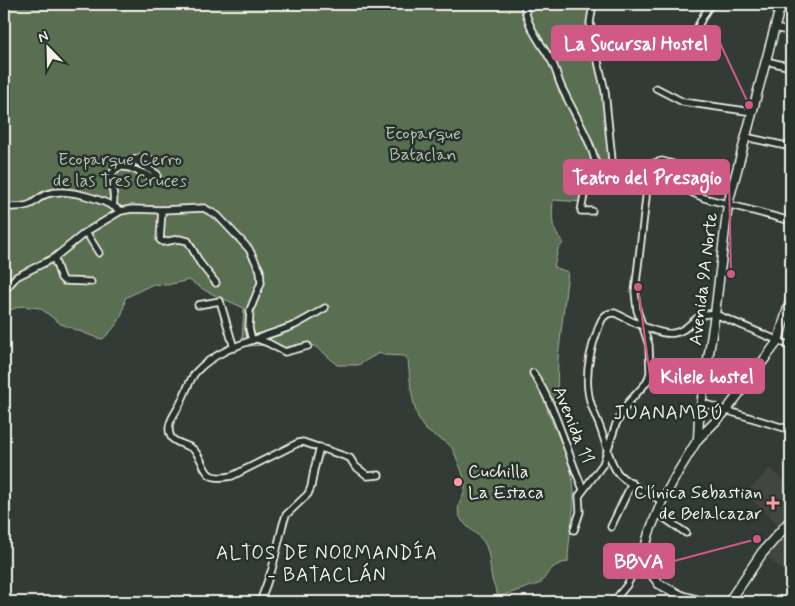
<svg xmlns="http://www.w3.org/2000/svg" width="795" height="606" viewBox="0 0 795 606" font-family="Mynerve,sans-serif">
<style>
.built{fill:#434540}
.green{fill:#5a6e51;stroke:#a7b09c}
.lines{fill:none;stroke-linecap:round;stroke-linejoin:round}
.minor-casing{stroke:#f4f1e8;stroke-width:9}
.tertiary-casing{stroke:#f4f1e8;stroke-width:11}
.secondary-casing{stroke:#f4f1e8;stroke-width:12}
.minor{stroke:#26332d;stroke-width:5.5}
.tertiary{stroke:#26332d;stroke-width:8}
.secondary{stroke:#26332d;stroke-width:9}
.poi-dot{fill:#ff9aa2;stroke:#26332d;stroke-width:2}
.labels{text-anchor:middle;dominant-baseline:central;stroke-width:5;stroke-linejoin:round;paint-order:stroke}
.park-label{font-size:18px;fill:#b6bdac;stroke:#26332d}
.street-label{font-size:18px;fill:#f4f1e8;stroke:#26332d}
.poi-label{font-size:18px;fill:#f4f1e8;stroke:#26332d;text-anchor:start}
.neighbourhood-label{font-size:19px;letter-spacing:1px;fill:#f4f1e8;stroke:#26332d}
.leader{fill:none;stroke:#d15985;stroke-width:2}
.callout-dot{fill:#d15985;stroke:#26332d;stroke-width:2}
.callout{fill:#d15985;stroke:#d15985;stroke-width:2}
.callout-label{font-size:19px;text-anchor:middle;font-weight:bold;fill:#fff}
</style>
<rect width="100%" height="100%" fill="#333b36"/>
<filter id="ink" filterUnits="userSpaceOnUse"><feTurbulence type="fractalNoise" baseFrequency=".02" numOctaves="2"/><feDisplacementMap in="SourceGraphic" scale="10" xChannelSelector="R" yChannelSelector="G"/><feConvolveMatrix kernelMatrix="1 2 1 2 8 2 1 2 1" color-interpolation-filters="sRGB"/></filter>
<g filter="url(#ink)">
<!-- built -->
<g class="built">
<polygon points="770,468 791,488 791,513 779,526 745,494"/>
<polygon points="791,520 791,577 762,553"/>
</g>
<!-- green -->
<path class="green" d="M4 4H593L590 23 605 91 613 170 597 167 591 171 583 202 553 200C552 217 550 230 564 242L558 249 554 267 568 272 558 358 557 394 554 405 547 410C557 434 574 467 574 494 574 517 568 539 568 562 554 563 548 572 541 583L498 597C497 590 493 585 492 579 489 566 491 554 484 542 477 532 462 526 459 514 456 504 464 498 465 489 466 478 458 462 454 452 449 439 434 438 425 429 412 415 410 379 408 360L405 356 384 355 379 353 358 365H337L323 352 308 342 285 347 280 352 266 345 248 346 242 340 244 308 206 291 189 280 167 285 153 284 125 298C123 319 117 325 103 339L97 338 61 324 40 308 21 306 4 312Z"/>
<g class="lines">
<defs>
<g id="minor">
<path d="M524 4C527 27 541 43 552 62 557 71 558 81 563 90 576 117 590 138 597 167"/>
<path d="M593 4 590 23 593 38C612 43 670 62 685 48 695 38 700 17 711 4"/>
<polyline points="775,28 791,32"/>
<polyline points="597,57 605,91 613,170"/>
<polyline points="766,61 791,67"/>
<polyline points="656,88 683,102 753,112"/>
<polyline points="745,137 791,147"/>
<path d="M113 206C115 196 113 192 111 182 110 178 111 175 114 171 122 160 144 175 154 178L157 177V174L136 161V159L139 158 159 161"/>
<path d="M4 207C13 207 22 208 31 204 36 201 41 196 47 194 67 187 105 200 121 211"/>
<polyline points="162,210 160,240 163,242 179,239 188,241 200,263 216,283"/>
<polyline points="592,211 581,211 587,179 591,171 597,167 603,168 646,179"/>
<polyline points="86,232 99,253"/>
<polyline points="54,258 61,278 64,281 91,282"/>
<polyline points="4,291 16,277 54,258 86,232 121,211 132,209 162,210 204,208 218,216 249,249 260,270 261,283 250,310 249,328 252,340"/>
<polyline points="198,305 220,301 234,348"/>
<path d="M325 308C315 314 305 320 295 325 264 338 219 346 196 372 190 378 184 397 179 406 174 415 165 426 171 437 175 444 188 444 194 450 209 467 200 482 232 476L298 443 303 442 350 458 355 466 368 476 379 475"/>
<polyline points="257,339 268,343 285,352 308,346"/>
<path d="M533 373C557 408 566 451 583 489"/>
<polyline points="702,403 791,430"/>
<path d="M662 501C650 494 625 483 617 472 609 460 607 447 602 433 599 423 594 414 591 404 583 379 589 353 598 329 601 320 604 312 615 313 630 320 659 336 674 333 692 330 694 311 715 314L791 346"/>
<polyline points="657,513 686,533"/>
<polyline points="611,527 632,483"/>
<polyline points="574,530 580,512 579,496 603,464 616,424 628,403 647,382 650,373 649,345 637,310 635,292 646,198 646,179 649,170 654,163 662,161 673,164 677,169 683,185 691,192 704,198 791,221"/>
<polyline points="260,602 272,569 283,524 286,515 308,494 311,487 314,470 320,447"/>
<polyline points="613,602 627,585 644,552"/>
</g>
<g id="tertiary">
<polyline points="698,439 726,411 778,341 791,298"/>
<polyline points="705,602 682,596 659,584 648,569 645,548 649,533 662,501 678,472 698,439 699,418 715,314 728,204 781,4"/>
</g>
<polyline id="secondary" points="729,602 762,553 791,520"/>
</defs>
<!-- minor casing -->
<use href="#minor" class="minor-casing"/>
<!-- tertiary casing -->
<use href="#tertiary" class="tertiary-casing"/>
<!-- secondary casing -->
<use href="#secondary" class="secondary-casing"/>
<!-- minor -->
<use href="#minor" class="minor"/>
<!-- tertiary -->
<use href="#tertiary" class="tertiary"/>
<!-- secondary -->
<use href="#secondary" class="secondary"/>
</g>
</g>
<!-- markers -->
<g class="poi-dot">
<circle cx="458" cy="482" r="5"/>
<path d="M770.5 495.5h5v5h5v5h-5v5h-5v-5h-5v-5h5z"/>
</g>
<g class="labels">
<!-- park labels -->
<g class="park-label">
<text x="423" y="134">Ecoparque<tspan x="423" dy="21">Bataclan</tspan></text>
<text x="120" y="160">Ecoparque Cerro<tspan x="120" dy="21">de las Tres Cruces</tspan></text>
</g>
<!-- street labels -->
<g class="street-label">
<text transform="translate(704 279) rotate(-83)">Avenida 9A Norte</text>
<text transform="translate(573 425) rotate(68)">Avenida 11</text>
</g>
<!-- poi labels -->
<g class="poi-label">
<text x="468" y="472">Cuchilla<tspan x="468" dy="21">La Estaca</tspan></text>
<text x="762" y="493" text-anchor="end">Clínica Sebastian<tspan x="762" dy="21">de Belalcazar</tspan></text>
</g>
<!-- neighbourhood labels -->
<g class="neighbourhood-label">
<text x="669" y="413">JUANAMBÚ</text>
<text x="327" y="553">ALTOS DE NORMANDÍA<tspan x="327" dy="22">- BATACLÁN</tspan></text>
</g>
</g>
<!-- callouts -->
<path class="leader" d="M749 105L720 43M731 274L729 177M638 287L650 376M757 539L674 561"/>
<g class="callout-dot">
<circle cx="749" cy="105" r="5"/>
<circle cx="731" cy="274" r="5"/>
<circle cx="638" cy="287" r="5"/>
<circle cx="757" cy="539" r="5"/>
</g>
<g class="callout">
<rect x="552" y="26" width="168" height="34" rx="5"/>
<rect x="564" y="160" width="165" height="34" rx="5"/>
<rect x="650" y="359" width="114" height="34" rx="5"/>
<rect x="604" y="544" width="70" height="34" rx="5"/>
</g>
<g class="callout-label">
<text x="636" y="50">La Sucursal Hostel</text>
<text x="647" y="184">Teatro del Presagio</text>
<text x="707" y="383">Kilele hostel</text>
<text x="639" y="568">BBVA</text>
</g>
<!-- margin -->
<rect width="795" height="606" fill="none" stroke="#26332d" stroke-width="20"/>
<rect x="10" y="10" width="775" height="586" fill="none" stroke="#f4f1e8" stroke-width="2" filter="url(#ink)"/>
<!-- north arrow -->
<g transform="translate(48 48) rotate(337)" stroke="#26332d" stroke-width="4" paint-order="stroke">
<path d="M0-4L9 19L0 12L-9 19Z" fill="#f4f1e8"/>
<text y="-8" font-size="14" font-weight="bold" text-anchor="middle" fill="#f4f1e8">N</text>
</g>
</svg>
